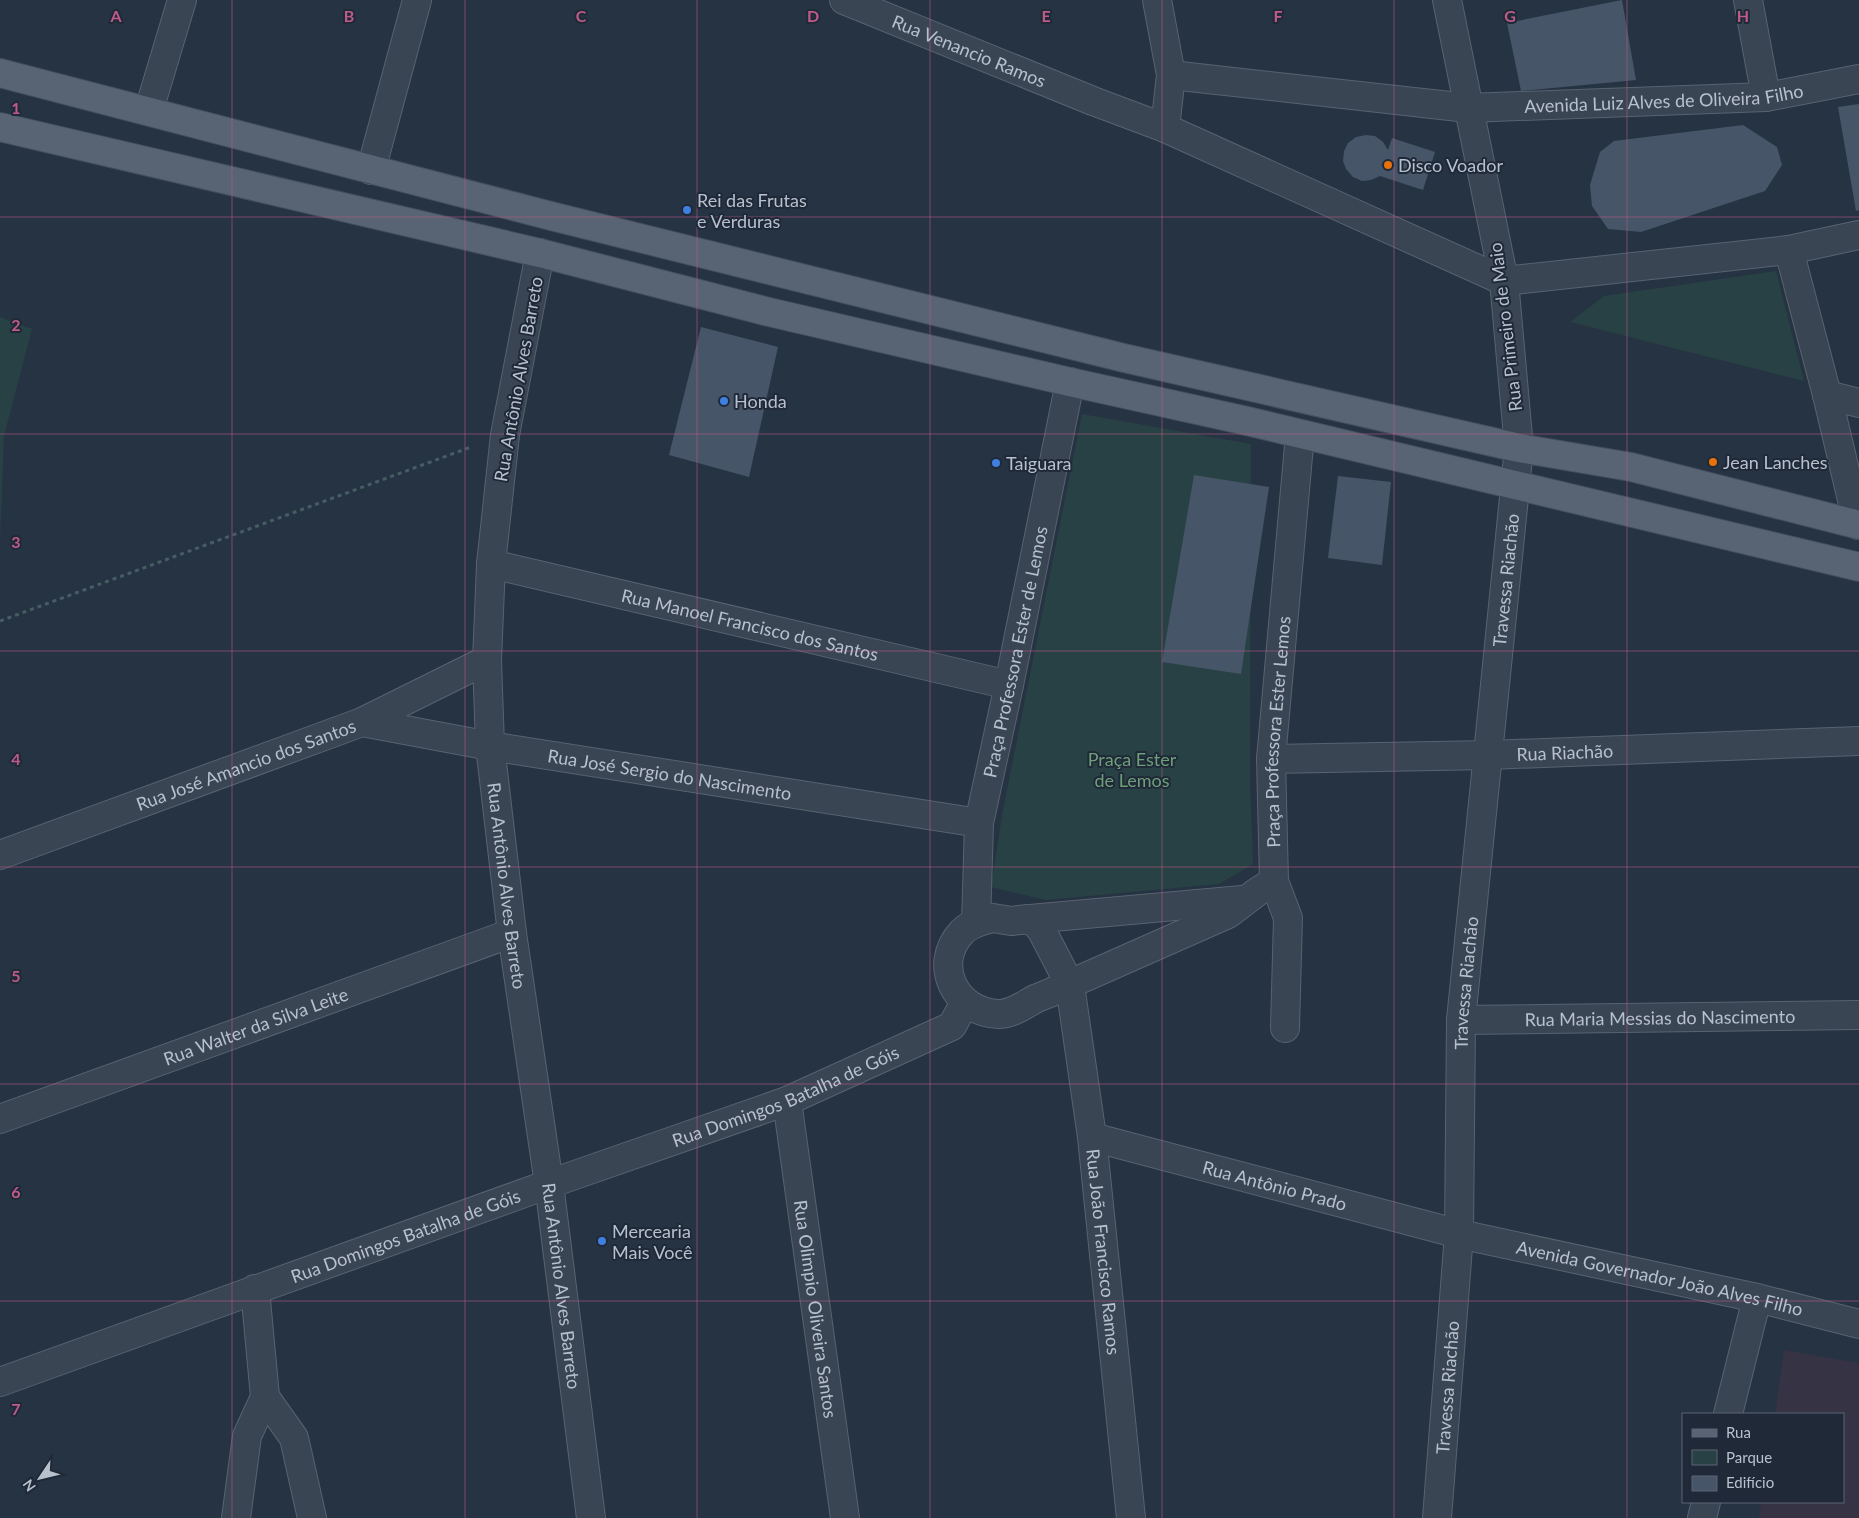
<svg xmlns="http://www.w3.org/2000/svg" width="1859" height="1518" viewBox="0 0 1859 1518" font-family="Lato,sans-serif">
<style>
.medical{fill:#353344}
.green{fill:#284144}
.building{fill:#465568}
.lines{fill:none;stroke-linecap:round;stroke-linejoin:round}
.minor-casing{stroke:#586370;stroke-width:30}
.major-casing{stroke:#444e5c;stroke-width:30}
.path{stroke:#465e61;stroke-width:3;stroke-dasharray:4 4;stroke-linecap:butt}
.minor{stroke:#3a4553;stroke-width:28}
.major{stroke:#586473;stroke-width:28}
.grid{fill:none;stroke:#be5b89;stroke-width:1;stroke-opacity:0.55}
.food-dot{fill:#e8710a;stroke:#1f2938;stroke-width:2}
.shop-dot{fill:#3f7fe0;stroke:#1f2938;stroke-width:2}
.labels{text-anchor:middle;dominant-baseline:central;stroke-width:4;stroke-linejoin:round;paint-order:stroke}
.street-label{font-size:18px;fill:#b7c0cd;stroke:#1f2938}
.poi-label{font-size:18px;fill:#b7c0cd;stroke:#1f2938;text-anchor:start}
.park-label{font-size:18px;fill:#6e9f79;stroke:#1f2938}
.grid-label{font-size:16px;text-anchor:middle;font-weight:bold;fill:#be5b89;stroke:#1f2938;stroke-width:4;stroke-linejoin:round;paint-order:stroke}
</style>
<rect width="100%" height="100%" fill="#263343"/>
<!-- medical -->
<polygon class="medical" points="1784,1350 1859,1363 1859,1518 1759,1518 1761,1502 1843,1502 1843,1414 1775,1414"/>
<!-- green -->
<g class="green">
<polygon points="1776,271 1804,381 1570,322 1604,296"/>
<polygon points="0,317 32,329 4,436 0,542"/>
<polygon points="1082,414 1251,444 1250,783 1253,864 1219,884 1046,900 991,887 1002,815"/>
</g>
<!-- building -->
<g class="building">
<polygon points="1622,0 1636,80 1521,91 1507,23"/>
<polygon points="1859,104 1859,210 1856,211 1838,107"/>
<polygon points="1743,125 1777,147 1782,165 1765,191 1641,232 1608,229 1592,206 1590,185 1600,152 1614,141"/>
<polygon points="1366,135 1375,136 1383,142 1388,150 1392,138 1435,152 1423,190 1380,176 1371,180 1362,181 1353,177 1346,169 1343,161 1344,151 1348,143 1356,137"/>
<polygon points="701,327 778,347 749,477 669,455"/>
<polygon points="1194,475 1269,487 1241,674 1162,662"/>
<polygon points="1338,476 1391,482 1382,565 1328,558"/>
</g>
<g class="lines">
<defs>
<g id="minor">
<path id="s1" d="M844 0 1093 101 1165 128 1504 281"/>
<polyline points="1157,0 1171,75 1165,128"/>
<polyline points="1748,0 1766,97"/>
<path id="s2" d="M1171 75 1468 108 1766 97 1859 79"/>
<polyline points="149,110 182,0"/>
<polyline points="371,170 417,0"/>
<polyline points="1789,250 1827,395 1858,525"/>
<path id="s3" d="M540 253 505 435 491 564 487 660 490 746 512 933 549 1184 591 1518"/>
<polyline points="1504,281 1789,250 1859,235"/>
<polyline points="1827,395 1859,403"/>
<path id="s4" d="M491 564 1009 685"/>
<path id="s5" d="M362 722 490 746 979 823"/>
<path id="s6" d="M1271 759 1489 755 1859 741"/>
<path id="s7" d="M0 855 362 722 487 660"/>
<path d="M993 918 1011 921 1032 919 1042 931 1070 985C1059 990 1046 994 1035 999 1024 1005 1012 1014 999 1014 956 1013 931 965 962 932 971 923 982 921 993 918Z"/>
<polyline points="1019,920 1242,900"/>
<path id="s8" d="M976 923 979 823 1009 685 1070 382"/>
<path id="s9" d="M1070 985 1092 1137 1131 1518"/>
<polyline points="1054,991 1228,914 1257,892 1274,881"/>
<path id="s10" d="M1461 1020 1859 1015"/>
<path id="s11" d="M1285 1028 1288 918 1274 881 1271 759 1300 434"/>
<path id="s12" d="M787 1101 845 1518"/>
<path id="s13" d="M0 1119 512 933"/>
<path id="s14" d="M1092 1137 1459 1234 1757 1298 1859 1324"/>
<path id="s15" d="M0 1382 549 1184 787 1101 952 1026 965 1002"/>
<polyline points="265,1397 294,1438 312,1518"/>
<polyline points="1728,1414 1757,1298"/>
<polyline points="236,1518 247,1436 265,1397 255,1289"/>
<path id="s16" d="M1437 1518 1459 1234 1461 1020 1519 448 1504 281 1447 0"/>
<polyline points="1702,1518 1706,1502"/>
</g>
<g id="major">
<polyline points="0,73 551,216 1124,358 1519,448 1631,467 1859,525"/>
<polyline points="0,127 540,253 769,312 1070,382 1247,421 1859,567"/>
</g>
</defs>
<!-- minor casing -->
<use href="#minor" class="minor-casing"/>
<!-- major casing -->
<use href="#major" class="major-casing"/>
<!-- path -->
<polyline class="path" points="0,621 471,447"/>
<!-- minor -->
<use href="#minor" class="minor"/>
<!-- major -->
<use href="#major" class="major"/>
</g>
<!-- grid -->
<path class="grid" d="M232 0V1518M465 0V1518M697 0V1518M930 0V1518M1162 0V1518M1394 0V1518M1627 0V1518M0 217H1859M0 434H1859M0 651H1859M0 867H1859M0 1084H1859M0 1301H1859"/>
<!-- markers -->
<g class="food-dot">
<circle cx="1388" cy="165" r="5"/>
<circle cx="1713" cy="462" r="5"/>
</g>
<g class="shop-dot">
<circle cx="687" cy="210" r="5"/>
<circle cx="724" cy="401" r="5"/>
<circle cx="996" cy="463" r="5"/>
<circle cx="602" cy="1241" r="5"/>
</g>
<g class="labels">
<!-- street labels -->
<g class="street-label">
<text stroke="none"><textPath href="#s1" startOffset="135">Rua Venancio Ramos</textPath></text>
<text stroke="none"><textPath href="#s2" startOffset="495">Avenida Luiz Alves de Oliveira Filho</textPath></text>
<text transform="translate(1505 327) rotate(-97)">Rua Primeiro de Maio</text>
<text transform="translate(518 379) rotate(-80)">Rua Antônio Alves Barreto</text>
<text stroke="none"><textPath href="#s16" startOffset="941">Travessa Riachão</textPath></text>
<text stroke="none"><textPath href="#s4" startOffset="266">Rua Manoel Francisco dos Santos</textPath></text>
<text stroke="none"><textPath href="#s8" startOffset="275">Praça Professora Ester de Lemos</textPath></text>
<text stroke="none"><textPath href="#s11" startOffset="299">Praça Professora Ester Lemos</textPath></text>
<text stroke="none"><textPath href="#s6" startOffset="294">Rua Riachão</textPath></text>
<text stroke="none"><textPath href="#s7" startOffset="262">Rua José Amancio dos Santos</textPath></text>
<text stroke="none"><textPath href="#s5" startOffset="312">Rua José Sergio do Nascimento</textPath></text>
<text stroke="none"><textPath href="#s3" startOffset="638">Rua Antônio Alves Barreto</textPath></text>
<text stroke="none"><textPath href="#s16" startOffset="536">Travessa Riachão</textPath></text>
<text stroke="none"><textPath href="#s10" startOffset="199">Rua Maria Messias do Nascimento</textPath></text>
<text stroke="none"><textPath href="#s13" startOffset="272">Rua Walter da Silva Leite</textPath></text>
<text stroke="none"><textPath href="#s15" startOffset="836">Rua Domingos Batalha de Góis</textPath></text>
<text stroke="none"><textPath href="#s14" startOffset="189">Rua Antônio Prado</textPath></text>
<text stroke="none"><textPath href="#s15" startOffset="431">Rua Domingos Batalha de Góis</textPath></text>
<text stroke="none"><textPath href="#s9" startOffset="269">Rua João Francisco Ramos</textPath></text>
<text stroke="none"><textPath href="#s14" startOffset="585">Avenida Governador João Alves Filho</textPath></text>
<text stroke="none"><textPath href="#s3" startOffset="1042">Rua Antônio Alves Barreto</textPath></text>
<text stroke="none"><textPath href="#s12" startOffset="210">Rua Olimpio Oliveira Santos</textPath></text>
<text stroke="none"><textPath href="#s16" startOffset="131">Travessa Riachão</textPath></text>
</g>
<!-- poi labels -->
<g class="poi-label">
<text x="1398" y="165">Disco Voador</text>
<text x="697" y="200">Rei das Frutas<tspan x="697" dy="21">e Verduras</tspan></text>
<text x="734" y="401">Honda</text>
<text x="1723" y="462">Jean Lanches</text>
<text x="1006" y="463">Taiguara</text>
<text x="612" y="1231">Mercearia<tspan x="612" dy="21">Mais Você</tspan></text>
</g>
<!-- park labels -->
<g class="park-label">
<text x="1132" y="759">Praça Ester<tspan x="1132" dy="21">de Lemos</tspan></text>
</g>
</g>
<g class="grid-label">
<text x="116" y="22">A</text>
<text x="349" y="22">B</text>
<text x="581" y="22">C</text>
<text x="813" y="22">D</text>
<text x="1046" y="22">E</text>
<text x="1278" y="22">F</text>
<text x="1510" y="22">G</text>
<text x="1743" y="22">H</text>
<text x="16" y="114">1</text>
<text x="16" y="331">2</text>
<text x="16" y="548">3</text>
<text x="16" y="765">4</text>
<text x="16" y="982">5</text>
<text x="16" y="1198">6</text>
<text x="16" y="1415">7</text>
</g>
<!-- legend -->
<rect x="1682" y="1413" width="162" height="90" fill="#1f2938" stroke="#5c6574"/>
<rect x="1692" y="1429" width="25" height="8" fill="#586473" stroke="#5c6574"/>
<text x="1726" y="1438" font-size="15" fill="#b7c0cd">Rua</text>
<rect x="1692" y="1450" width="25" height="15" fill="#284144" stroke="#5c6574"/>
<text x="1726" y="1463" font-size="15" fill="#b7c0cd">Parque</text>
<rect x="1692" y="1476" width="25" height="15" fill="#465568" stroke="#5c6574"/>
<text x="1726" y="1488" font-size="15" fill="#b7c0cd">Edifício</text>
<!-- north arrow -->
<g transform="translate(40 1478) rotate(235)" stroke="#1f2938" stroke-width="4" paint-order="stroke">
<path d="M0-4L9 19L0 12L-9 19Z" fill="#b7c0cd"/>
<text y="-8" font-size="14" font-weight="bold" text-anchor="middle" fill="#b7c0cd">N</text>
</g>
</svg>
